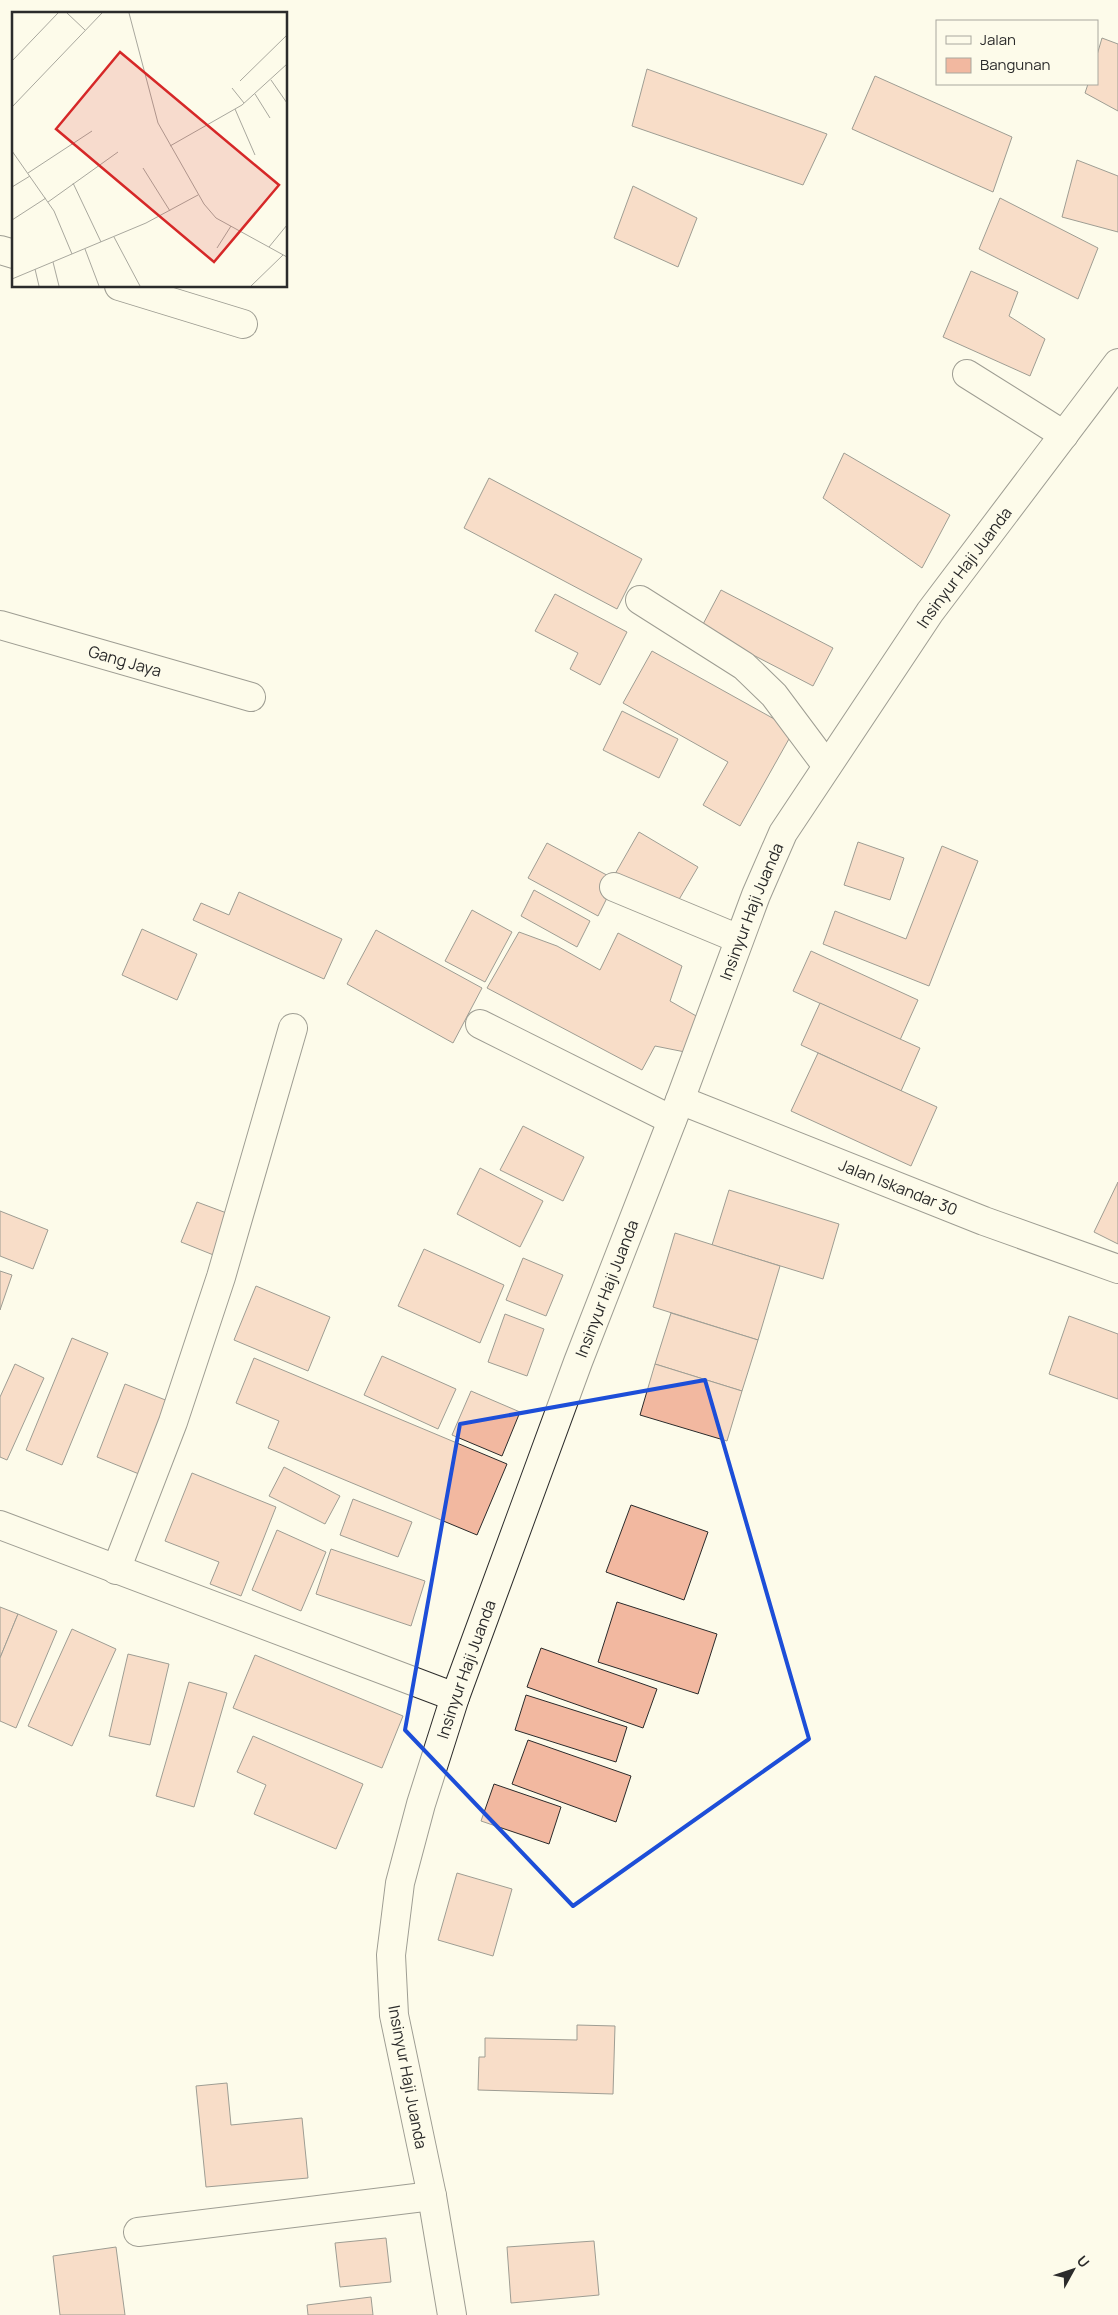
<svg xmlns="http://www.w3.org/2000/svg" width="1118" height="2315" viewBox="0 0 1118 2315" font-family="Manrope,sans-serif">
<style>
.building{fill:#f2b8a0;stroke:#2b2b2b}
.lines{fill:none;stroke-linecap:round;stroke-linejoin:round}
.minor-casing{stroke:#2b2b2b;stroke-width:30}
.minor{stroke:#fdfbea;stroke-width:28}
.marked{fill:none;stroke:#1d4ed8;stroke-width:4;stroke-linejoin:round}
.labels{text-anchor:middle;dominant-baseline:central;stroke-width:4;stroke-linejoin:round;paint-order:stroke}
.street-label{font-size:16px;fill:#2b2b2b;stroke:#fdfbea}
.inset-road{fill:none;stroke:#a9a89e;stroke-width:1}
.view{fill:#d62828;fill-opacity:0.15;stroke:#d62828;stroke-width:2.5}
.inset-edge{fill:none;stroke:#2b2b2b;stroke-width:2.5}
</style>
<rect width="100%" height="100%" fill="#fdfbea"/>
<!-- building -->
<g class="building">
<polygon points="1102,38 1118,44 1118,111 1085,93 1088,84 1097,84 1097,55"/>
<polygon points="647,69 827,134 803,185 632,126"/>
<polygon points="875,76 1012,137 993,192 852,129"/>
<polygon points="1077,160 1118,176 1118,232 1062,217"/>
<polygon points="633,186 697,218 678,267 614,238"/>
<polygon points="1000,198 1098,248 1078,299 979,249"/>
<polygon points="971,271 1018,292 1009,316 1045,339 1030,376 943,337"/>
<polygon points="844,453 950,515 922,568 823,498"/>
<polygon points="489,478 642,559 617,609 464,528"/>
<polygon points="721,590 833,648 813,686 701,628"/>
<polygon points="555,594 627,632 600,685 570,669 578,653 535,631"/>
<polygon points="652,651 794,730 740,826 703,805 728,762 623,703"/>
<polygon points="622,711 678,739 659,778 603,750"/>
<polygon points="639,832 698,867 674,908 615,874"/>
<polygon points="858,842 904,858 890,900 844,885"/>
<polygon points="547,843 616,880 598,916 528,878"/>
<polygon points="942,846 978,861 929,986 823,944 835,911 906,939"/>
<polygon points="534,890 590,921 577,947 521,916"/>
<polygon points="239,892 342,939 324,979 193,920 201,903 229,915"/>
<polygon points="472,910 512,932 485,982 445,961"/>
<polygon points="142,929 197,954 177,1000 122,975"/>
<polygon points="376,930 482,988 453,1043 347,984"/>
<polygon points="519,932 557,946 600,970 618,933 682,966 670,1001 698,1017 685,1052 655,1046 642,1070 487,988"/>
<polygon points="811,951 918,1000 900,1040 793,991"/>
<polygon points="820,1003 920,1048 901,1091 801,1045"/>
<polygon points="818,1053 937,1107 911,1166 791,1111"/>
<polygon points="523,1126 584,1157 563,1201 500,1170"/>
<polygon points="480,1168 543,1201 520,1247 457,1214"/>
<polygon points="1118,1182 1118,1244 1094,1232"/>
<polygon points="729,1190 839,1224 823,1279 712,1245"/>
<polygon points="197,1202 232,1215 216,1256 181,1242"/>
<polygon points="0,1211 48,1230 33,1269 0,1256"/>
<polygon points="675,1233 780,1266 758,1340 653,1307"/>
<polygon points="424,1249 504,1285 480,1343 398,1306"/>
<polygon points="523,1258 563,1275 546,1316 506,1300"/>
<polygon points="0,1271 12,1275 0,1310"/>
<polygon points="256,1286 330,1317 308,1371 234,1340"/>
<polygon points="671,1313 758,1340 742,1391 655,1364"/>
<polygon points="505,1314 544,1329 527,1376 488,1362"/>
<polygon points="1069,1316 1118,1334 1118,1399 1049,1374"/>
<polygon points="72,1338 108,1353 62,1465 26,1450"/>
<polygon points="382,1356 456,1389 438,1429 364,1395"/>
<polygon points="254,1358 507,1464 477,1535 268,1448 279,1421 236,1403"/>
<polygon points="15,1364 44,1378 7,1460 0,1457 0,1397"/>
<polygon points="655,1364 742,1391 727,1441 640,1415"/>
<polygon points="125,1384 168,1401 139,1474 97,1457"/>
<polygon points="471,1391 520,1412 502,1456 452,1435"/>
<polygon points="284,1467 340,1496 325,1524 269,1496"/>
<polygon points="192,1473 276,1507 241,1596 210,1584 219,1562 165,1541"/>
<polygon points="353,1499 412,1522 398,1557 340,1535"/>
<polygon points="631,1505 708,1532 684,1600 606,1572"/>
<polygon points="277,1530 326,1552 301,1611 252,1590"/>
<polygon points="331,1549 425,1581 411,1626 316,1594"/>
<polygon points="617,1602 717,1634 698,1694 598,1662"/>
<polygon points="0,1607 18,1614 0,1658"/>
<polygon points="18,1614 57,1631 16,1728 0,1721 0,1658"/>
<polygon points="72,1629 116,1649 72,1746 28,1726"/>
<polygon points="541,1648 657,1689 643,1728 527,1687"/>
<polygon points="128,1654 169,1664 150,1745 109,1736"/>
<polygon points="255,1655 403,1716 382,1768 233,1708"/>
<polygon points="189,1682 227,1693 194,1807 156,1796"/>
<polygon points="526,1695 627,1727 616,1762 515,1730"/>
<polygon points="253,1736 363,1784 336,1849 254,1814 266,1785 237,1772"/>
<polygon points="528,1740 631,1776 616,1822 512,1784"/>
<polygon points="494,1784 561,1807 549,1844 481,1821"/>
<polygon points="457,1873 512,1889 493,1956 438,1940"/>
<polygon points="577,2025 615,2026 613,2094 478,2090 479,2057 485,2057 485,2038 577,2040"/>
<polygon points="227,2083 231,2125 302,2118 308,2178 206,2187 196,2086"/>
<polygon points="386,2238 391,2282 340,2287 335,2243"/>
<polygon points="594,2241 599,2295 511,2303 507,2247"/>
<polygon points="116,2247 125,2315 60,2315 53,2256"/>
<polygon points="371,2297 373,2315 308,2315 307,2305"/>
</g>
<g class="lines">
<defs>
<g id="minor">
<polyline points="0,250 14,254"/>
<polyline points="119,286 243,324"/>
<polyline points="967,374 1064,435"/>
<polyline points="640,600 744,666 774,695 827,766"/>
<path id="s1" d="M0 625 251 697"/>
<polyline points="614,887 739,939"/>
<polyline points="480,1024 672,1120"/>
<path id="s2" d="M680 1100 984 1221 1118 1269"/>
<polyline points="0,1525 455,1697"/>
<polyline points="116,1570 173,1422 221,1277 293,1028"/>
<polyline points="138,2232 432,2196"/>
<path id="s3" d="M452 2315 432 2196 394 2015 391 1955 400 1883 421 1804 455 1697 578 1362 680 1100 756 895 783 833 930 612 1118 363"/>
</g>
</defs>
<!-- minor casing -->
<use href="#minor" class="minor-casing"/>
<!-- minor -->
<use href="#minor" class="minor"/>
</g>
<!-- marked area -->
<path d="M0 0H1118V2315H0ZM705 1380 809 1739 573 1906 405 1730 460 1424Z" fill="#fdfbea" fill-opacity=".55" fill-rule="evenodd"/>
<path class="marked" d="M705 1380 809 1739 573 1906 405 1730 460 1424Z"/>
<g class="labels">
<!-- street labels -->
<g class="street-label">
<text stroke="none"><textPath href="#s3" startOffset="1878">Insinyur Haji Juanda</textPath></text>
<text stroke="none"><textPath href="#s1" startOffset="130">Gang Jaya</textPath></text>
<text stroke="none"><textPath href="#s3" startOffset="1472">Insinyur Haji Juanda</textPath></text>
<text stroke="none"><textPath href="#s2" startOffset="235">Jalan Iskandar 30</textPath></text>
<text stroke="none"><textPath href="#s3" startOffset="1068">Insinyur Haji Juanda</textPath></text>
<text stroke="none"><textPath href="#s3" startOffset="662">Insinyur Haji Juanda</textPath></text>
<text transform="translate(408 2077) rotate(79)">Insinyur Haji Juanda</text>
</g>
</g>
<!-- overview -->
<g transform="translate(12 12)">
<rect width="275" height="275" fill="#fdfbea"/>
<path class="inset-road" d="M55 1 73 18M117 1 146 111 192 192 204 206 275 245M0 49 46 1M259 68 275 91M228 69 275 23M220 76 232 91M243 82 258 106M0 95 90 1M223 97 243 143M158 134 230 93 275 52M0 139 42 199 60 242M131 156 158 199M16 161 80 119M61 171 89 230M0 175 18 164M36 190 106 140M0 208 34 186M102 225 128 274M257 235 275 213M205 236 219 214M73 237 87 274M41 250 47 274M23 257 27 274M0 267 134 211 186 183M239 274 271 243"/>
<path class="view" d="M108 40 267 173 202 250 44 117Z"/>
<rect width="275" height="275" class="inset-edge"/>
</g>
<!-- legend -->
<rect x="936" y="20" width="162" height="65" fill="#fdfbea" stroke="#a9a89e"/>
<rect x="946" y="36" width="25" height="8" fill="#fdfbea" stroke="#a9a89e"/>
<text x="980" y="45" font-size="15" fill="#2b2b2b">Jalan</text>
<rect x="946" y="58" width="25" height="15" fill="#f2b8a0" stroke="#a9a89e"/>
<text x="980" y="70" font-size="15" fill="#2b2b2b">Bangunan</text>
<!-- north arrow -->
<g transform="translate(1073 2270) rotate(50)" stroke="#fdfbea" stroke-width="4" paint-order="stroke">
<path d="M0-4L9 19L0 12L-9 19Z" fill="#2b2b2b"/>
<text y="-8" font-size="14" font-weight="bold" text-anchor="middle" fill="#2b2b2b">U</text>
</g>
</svg>
